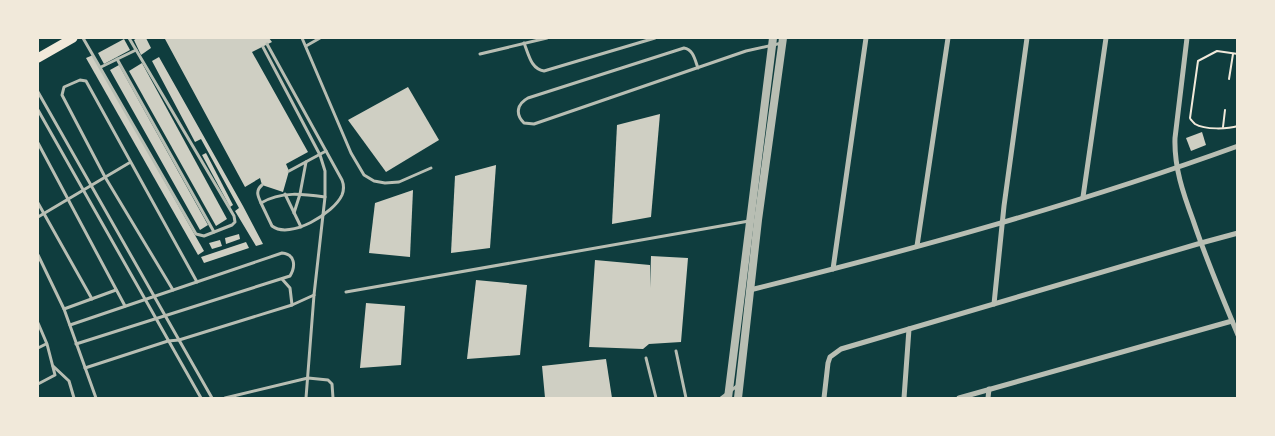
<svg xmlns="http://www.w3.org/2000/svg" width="1275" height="436" viewBox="0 0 1275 436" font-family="'Sofia Sans Condensed',sans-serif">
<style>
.building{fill:#cfcfc3}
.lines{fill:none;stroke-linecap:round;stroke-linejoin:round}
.path{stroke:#f1e9da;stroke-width:2}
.service{stroke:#b8beb3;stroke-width:3}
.minor{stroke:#b8beb3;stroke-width:5}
.tertiary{stroke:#b8beb3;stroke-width:8}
.primary{stroke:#f1e9da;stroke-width:9}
</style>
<rect width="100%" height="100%" fill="#0f3d3e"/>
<!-- building -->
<g class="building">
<polygon points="137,38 146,38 151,48 141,55 134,40"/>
<polygon points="168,38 269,38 272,42 252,52 308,152 286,164 289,171 283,192 262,185 260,178 245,187 165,39"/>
<polygon points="124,39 130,50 104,64 98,53"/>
<polygon points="93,55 204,251 198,255 86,58"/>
<polygon points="159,57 243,206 263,244 256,246 235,211 239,208 201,139 195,142 152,61"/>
<polygon points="142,63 227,219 216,226 129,71"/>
<polygon points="119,65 208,225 200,230 110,70"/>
<polygon points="408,87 439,140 386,172 348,120"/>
<polygon points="660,114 651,217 612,224 617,125"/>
<polygon points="1202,132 1206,145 1191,151 1186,138"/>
<polygon points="206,153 233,205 230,207 202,155"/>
<polygon points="496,165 490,248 451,253 455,176"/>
<polygon points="413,190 410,257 369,253 375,203"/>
<polygon points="239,234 240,239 226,244 225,238"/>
<polygon points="220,240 222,246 212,249 209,243"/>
<polygon points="246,242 249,248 204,263 201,257"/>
<polygon points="651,256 688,258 681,342 649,344 643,349 589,347 595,260 650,265 650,288"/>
<polygon points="476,280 527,285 520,355 467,359"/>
<polygon points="366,303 405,306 401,365 360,368"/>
<polygon points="606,359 612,398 545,398 542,366"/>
</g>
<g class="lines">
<!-- path -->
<g class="path">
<path d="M1238 54 1217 51 1198 61 1190 118C1190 119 1195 124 1195 124 1205 130 1228 129 1238 126"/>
<polyline points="1229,79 1233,54"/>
<polyline points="1223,127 1225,110"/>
</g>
<!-- service -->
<g class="service">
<polyline points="83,38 196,234 204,236 232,225 235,222 234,216 129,38"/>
<polyline points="302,38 351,153 364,175 374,181 385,183 399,182 431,168"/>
<path d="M524 43C529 55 531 69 544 71L655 38"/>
<path d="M267 44 342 180C344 185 344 190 342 195 334 213 290 240 272 226L261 203C281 191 303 194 325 197"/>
<polyline points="306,46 320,38"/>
<polyline points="263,47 320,155 325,171 325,197 314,295 306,398"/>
<polyline points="480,54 547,38"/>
<polyline points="117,59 214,232"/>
<polyline points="101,67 136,50"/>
<path d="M698 68C695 60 693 49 684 48L528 98C517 104 515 114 524 123L534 124 746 51 782 43"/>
<polyline points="38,92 212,398"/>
<polyline points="38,110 201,398"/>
<polyline points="38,143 125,306"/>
<polyline points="289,171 326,151"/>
<polyline points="285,194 301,227"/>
<polyline points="38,203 92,299"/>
<path d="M261 203C258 196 255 191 262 185"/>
<polyline points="294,213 300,194 306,162"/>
<polyline points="38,217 129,163"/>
<polyline points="38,255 64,309 96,398"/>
<polyline points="282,279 290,288 292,305"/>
<polyline points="173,290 105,177 62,95 64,87 80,80 86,81 197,282"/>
<polyline points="346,292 749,221"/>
<polyline points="64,309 116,290"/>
<polyline points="38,323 47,344 55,375 38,384"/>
<path d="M70 325 282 253C295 254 296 266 290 276L76 344"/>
<polyline points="38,348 46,344"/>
<polyline points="676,351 686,398"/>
<polyline points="646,358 656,398"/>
<polyline points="53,366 69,381 74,398"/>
<polyline points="85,368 168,341 179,340 292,305 314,295"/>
<polyline points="225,398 308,378 328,380 332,384 333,398"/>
<polyline points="721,398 737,386"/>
</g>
<!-- minor -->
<g class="minor">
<path d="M1187 38 1175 138C1174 167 1183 193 1193 220 1206 259 1222 297 1238 335"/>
<polyline points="1083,197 1106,38"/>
<polyline points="917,246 948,38"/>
<polyline points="833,269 866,38"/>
<path d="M750 290C915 249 1078 204 1238 146"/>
<polyline points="994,304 1004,206 1027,38"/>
<polyline points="824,398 828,363 830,357 841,349 1201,243 1238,233"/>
<polyline points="904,398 909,329"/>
<polyline points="959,398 1232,321"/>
<polyline points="988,398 989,389"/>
</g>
<!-- tertiary -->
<g class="tertiary">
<polyline points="728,398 773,38"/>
<polyline points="738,398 758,220 783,38"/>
</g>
<!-- primary -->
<polyline class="primary" points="38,58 73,38"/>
</g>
<!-- border -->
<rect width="1275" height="436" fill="none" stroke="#f1e9da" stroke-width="78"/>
</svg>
